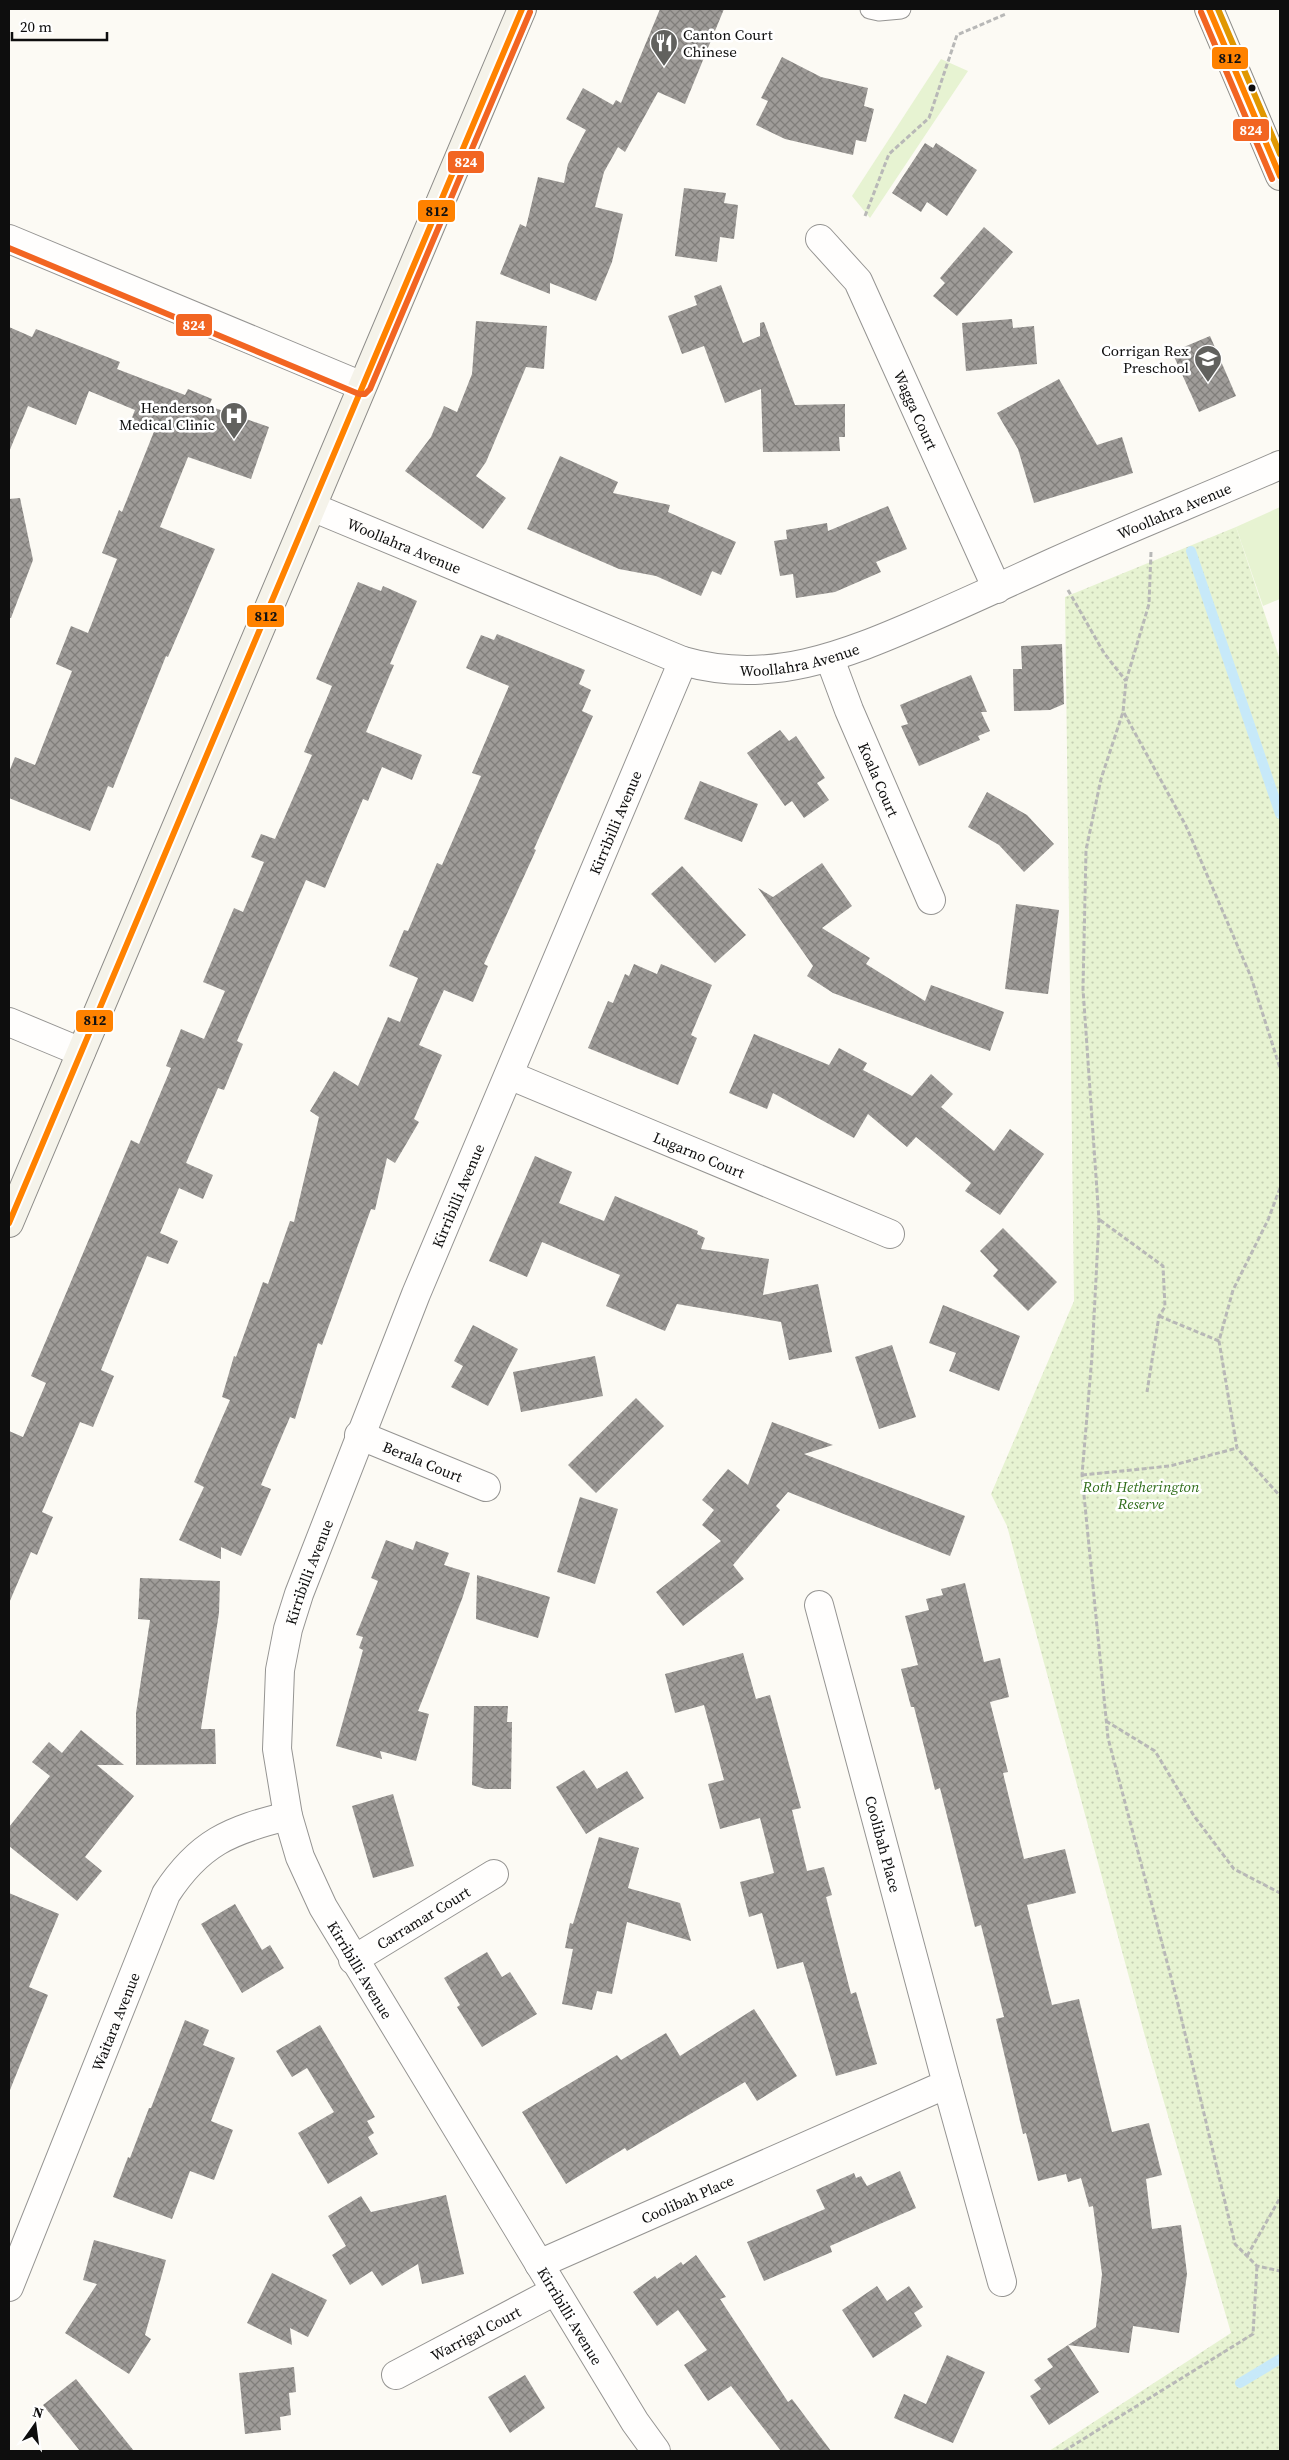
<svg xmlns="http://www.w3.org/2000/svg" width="1289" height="2460" viewBox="0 0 1289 2460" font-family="'Source Serif 4',serif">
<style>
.grass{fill:#e7f3d2}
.park{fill:url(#park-dots)}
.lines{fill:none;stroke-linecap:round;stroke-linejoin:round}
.stream{stroke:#c7e9f9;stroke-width:10}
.building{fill:url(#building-cross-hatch)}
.service-casing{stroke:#959492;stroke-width:21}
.minor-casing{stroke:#959492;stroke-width:30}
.tertiary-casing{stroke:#959492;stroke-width:30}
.secondary-casing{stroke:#8c8b88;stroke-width:30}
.path{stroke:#b8b8b7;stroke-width:3;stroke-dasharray:5 2.5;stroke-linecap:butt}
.service{stroke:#fffefd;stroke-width:19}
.minor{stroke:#fffefd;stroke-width:28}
.tertiary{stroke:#fffefd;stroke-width:28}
.secondary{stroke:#f5f3ea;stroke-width:28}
.bus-1-casing{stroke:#fff;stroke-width:10}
.bus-2-casing{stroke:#fff;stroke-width:10}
.bus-3-casing{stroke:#fff;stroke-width:10}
.bus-1{stroke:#ff8200;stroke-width:6}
.bus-2{stroke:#f26522;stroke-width:6}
.bus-3{stroke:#e09701;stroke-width:6}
.bus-dot{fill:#0e0e0e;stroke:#fff;stroke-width:2}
.labels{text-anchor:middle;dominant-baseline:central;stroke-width:5;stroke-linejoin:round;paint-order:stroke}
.poi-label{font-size:15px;fill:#0e0e0e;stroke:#fff;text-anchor:end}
.street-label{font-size:15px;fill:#0e0e0e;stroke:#fff}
.park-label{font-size:15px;font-style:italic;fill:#2e6c19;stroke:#fff}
.line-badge{stroke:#fff;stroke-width:2}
.badge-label{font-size:14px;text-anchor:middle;font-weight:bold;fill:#fff}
.pale-badge-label{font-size:14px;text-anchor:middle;font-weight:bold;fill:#111}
</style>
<defs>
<pattern id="park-dots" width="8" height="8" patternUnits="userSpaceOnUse" patternTransform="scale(1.25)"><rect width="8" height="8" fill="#e7f3d2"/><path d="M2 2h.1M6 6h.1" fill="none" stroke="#c5cfb3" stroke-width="1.8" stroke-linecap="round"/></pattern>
<pattern id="building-cross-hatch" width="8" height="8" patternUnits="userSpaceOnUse" patternTransform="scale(1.25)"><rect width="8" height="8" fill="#9f9c99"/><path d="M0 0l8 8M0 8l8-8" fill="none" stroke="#807e7b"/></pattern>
</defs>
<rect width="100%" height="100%" fill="#fcfaf4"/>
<!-- grass -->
<g class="grass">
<polygon points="941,59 968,71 870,218 852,196"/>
<polygon points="1280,507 1280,599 1263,606 1236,527"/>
</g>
<!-- park -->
<polygon class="park" points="1236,527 1280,660 1280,2451 1049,2451 1231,2333 1146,2040 1007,1526 991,1494 1074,1301 1065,597"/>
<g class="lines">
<!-- stream -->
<g class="stream">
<polyline points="1191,551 1280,814"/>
<polyline points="1240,2383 1280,2359"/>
</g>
</g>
<!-- building -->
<g class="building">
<polygon points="660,9 724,9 685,104 658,92 625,152 618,147 604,172 595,207 623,214 612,262 596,301 550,283 550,294 500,274 520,224 526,227 538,177 564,183 568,164 586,130 566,119 583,88 613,105 616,100 621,103"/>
<polygon points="782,57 821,77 868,88 864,106 874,109 866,142 856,140 853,155 785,139 756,125 768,101 761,98"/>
<polygon points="925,143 933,148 936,143 977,170 947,216 927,202 921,212 892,193"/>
<polygon points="684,188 726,193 724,203 738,205 734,239 720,237 717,262 675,256"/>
<polygon points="984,227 1013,252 957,316 933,296 945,283 940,278"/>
<polygon points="721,285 743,343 760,336 760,323 764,322 795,405 845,404 845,437 839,437 840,451 763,452 761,389 725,403 704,346 682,354 668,316 697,305 694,296"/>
<polygon points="1012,319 1013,328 1034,326 1037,364 966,371 962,323"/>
<polygon points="476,321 547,326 544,369 526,367 486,462 476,476 506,498 483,529 405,471 431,437 444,406 457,412 472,374"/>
<polygon points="9,327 32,337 36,329 120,362 117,369 185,395 188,389 212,399 209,406 269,427 251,479 188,457 160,527 215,549 168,657 166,656 113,788 108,786 90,831 9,798 9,772 15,757 35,765 72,671 56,664 71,626 88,633 117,559 102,553 119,510 122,512 155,429 131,420 135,410 89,391 76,425 28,406 9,452"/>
<polygon points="1210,336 1236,396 1199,412 1172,352"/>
<polygon points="1059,379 1097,445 1122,437 1133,473 1034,503 1018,449 997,413"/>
<polygon points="560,456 618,482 613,493 670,505 668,512 736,542 721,575 712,571 701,596 656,576 619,569 527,529"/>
<polygon points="20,498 33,560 11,618 9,618 9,499"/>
<polygon points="888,506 907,549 876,562 881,572 835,592 796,598 793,574 780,576 774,541 787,539 786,530 827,523 828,531"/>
<polygon points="358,582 381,591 383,586 417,601 390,664 394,665 366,732 422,755 412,780 382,767 368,801 363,799 325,888 306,880 237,1041 243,1044 224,1090 218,1088 186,1163 213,1175 203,1199 179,1188 160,1233 178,1241 168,1264 147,1256 101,1370 114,1376 93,1427 80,1422 42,1512 53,1517 37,1555 31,1552 9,1603 9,1431 23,1437 46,1383 31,1376 131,1140 139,1144 171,1068 166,1066 181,1029 204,1039 225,991 203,982 234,908 243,912 264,862 251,857 261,834 275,839 312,755 304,752 332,686 316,679"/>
<polygon points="497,634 585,670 579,684 591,690 582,711 593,716 534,849 536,850 484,964 488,966 473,1002 444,990 419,1045 442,1055 414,1119 419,1122 395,1163 387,1158 375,1210 371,1209 322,1345 318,1343 295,1419 290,1417 261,1485 271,1489 258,1519 241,1556 221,1547 221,1559 179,1540 204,1487 194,1482 230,1400 222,1397 234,1356 236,1357 263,1282 268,1284 290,1221 294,1222 319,1117 310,1111 334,1071 358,1086 388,1017 400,1022 418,978 389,966 404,930 408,931 437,863 442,865 481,776 472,773 509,686 466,668 481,635 494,640"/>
<polygon points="1062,644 1064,704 1050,710 1014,711 1013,669 1022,669 1021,646"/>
<polygon points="971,675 987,712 981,712 990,731 978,736 980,740 919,766 901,726 908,724 900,705"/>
<polygon points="780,730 789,741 796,736 825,778 817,783 829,800 804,818 792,801 785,806 747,753"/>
<polygon points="700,781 758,804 742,842 684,819"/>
<polygon points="987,792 1027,815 1054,844 1024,872 999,845 968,827"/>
<polygon points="822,863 852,906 822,928 870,958 866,964 925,1001 931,985 1004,1012 990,1051 833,993 807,976 813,966 758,888 773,897"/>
<polygon points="682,866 746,935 715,963 651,894"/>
<polygon points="1016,904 1059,910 1048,994 1005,989"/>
<polygon points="634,964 657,974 661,964 712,985 691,1035 697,1038 678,1085 588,1048 608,1001 613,1003 625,974 629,976"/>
<polygon points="754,1034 829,1065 839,1048 867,1063 863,1070 912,1096 931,1074 953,1094 941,1107 994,1151 1010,1129 1044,1154 1000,1215 965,1191 971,1183 916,1137 907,1147 868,1114 854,1138 773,1093 767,1109 729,1093"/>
<polygon points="535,1156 572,1172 559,1203 604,1221 615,1196 698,1231 697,1234 705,1238 701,1249 769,1259 763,1295 818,1284 832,1352 789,1360 781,1322 677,1304 665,1331 606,1306 620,1275 542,1242 527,1277 489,1261"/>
<polygon points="1003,1228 1057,1282 1028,1311 993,1276 998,1270 980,1251"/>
<polygon points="943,1305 1020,1336 999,1391 949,1371 956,1353 929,1343"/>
<polygon points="473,1325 518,1349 488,1406 451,1387 463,1366 454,1361"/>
<polygon points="892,1345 916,1417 879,1429 855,1357"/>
<polygon points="595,1356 603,1396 521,1412 513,1372"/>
<polygon points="636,1398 664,1426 596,1493 568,1465"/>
<polygon points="772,1422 833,1445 804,1454 965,1516 950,1556 788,1492 776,1506 780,1510 733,1565 744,1579 683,1626 656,1592 721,1541 702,1525 714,1510 702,1500 728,1469 748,1485"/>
<polygon points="580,1497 618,1509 595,1584 557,1572"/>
<polygon points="386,1540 413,1550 416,1541 449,1553 444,1565 470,1573 462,1599 418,1711 429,1714 416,1761 380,1751 382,1759 336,1746 363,1650 359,1648 363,1637 356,1635 378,1581 371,1578"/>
<polygon points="477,1575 550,1597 538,1638 476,1619"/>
<polygon points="140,1578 220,1581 219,1613 201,1729 215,1729 216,1764 136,1765 136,1713 150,1620 138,1619"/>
<polygon points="965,1583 984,1662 1000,1658 1009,1697 990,1702 1008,1772 1003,1773 1024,1859 1065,1849 1076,1893 1027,1905 1052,2005 1079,1999 1112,2132 1149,2123 1162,2175 1146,2179 1152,2229 1181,2225 1187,2274 1179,2333 1133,2326 1129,2353 1068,2345 1096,2327 1102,2274 1093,2206 1089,2207 1081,2178 1068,2182 1066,2174 1038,2181 1026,2133 1023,2134 996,2019 1004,2017 981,1925 975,1927 940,1788 935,1790 914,1707 911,1707 901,1669 918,1665 905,1616 929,1610 926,1599 943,1595 941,1589"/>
<polygon points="743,1653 756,1699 770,1695 801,1808 792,1810 807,1871 824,1867 832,1895 826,1897 851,1994 856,1992 877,2064 836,2076 803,1962 777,1969 762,1913 749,1917 740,1882 774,1873 760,1818 720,1829 708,1784 724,1780 704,1705 675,1713 665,1674"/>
<polygon points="474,1706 508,1706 507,1722 512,1722 511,1789 485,1789 472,1785"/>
<polygon points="81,1730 124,1765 97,1765 134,1796 85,1857 102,1871 77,1901 9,1846 9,1827 50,1776 32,1762 49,1742 62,1753"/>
<polygon points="584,1770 597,1789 627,1771 644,1798 586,1834 556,1787"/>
<polygon points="393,1794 414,1866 373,1878 352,1806"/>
<polygon points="599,1837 639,1848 628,1888 680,1903 691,1941 627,1922 612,1994 597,1991 592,2010 562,2004 573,1949 565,1948 570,1923 573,1924"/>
<polygon points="9,1893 59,1914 29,1987 48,1995 10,2090"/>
<polygon points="235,1904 262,1950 270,1945 284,1968 242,1993 201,1924"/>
<polygon points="487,1952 502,1977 510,1972 537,2014 482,2047 457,2007 460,2005 444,1978"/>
<polygon points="754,2009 797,2076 757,2101 745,2082 627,2151 625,2148 566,2184 522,2112 617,2055 621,2060 666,2033 680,2056"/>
<polygon points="185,2020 209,2030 203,2045 235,2058 211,2121 233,2130 214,2180 190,2171 172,2219 113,2197 128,2157 130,2158 149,2108 151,2108"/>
<polygon points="320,2025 375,2117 367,2121 374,2133 368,2137 378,2154 328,2184 298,2133 334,2112 307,2068 292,2077 276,2051"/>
<polygon points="900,2171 916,2208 830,2246 832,2252 764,2281 747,2242 825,2209 816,2190 854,2173 856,2178 861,2176 867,2186"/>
<polygon points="446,2195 464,2274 422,2284 418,2264 382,2286 372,2271 350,2285 332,2255 346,2246 328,2216 361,2196 371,2212"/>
<polygon points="94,2240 166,2260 145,2335 151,2339 129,2374 65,2333 97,2284 83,2280"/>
<polygon points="696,2255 726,2297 720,2299 788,2402 792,2399 831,2451 781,2451 731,2386 708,2401 684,2365 707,2350 678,2310 657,2326 633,2292 655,2276 657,2279 681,2262 683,2265"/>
<polygon points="272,2273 327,2300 308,2337 290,2328 292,2345 247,2323"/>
<polygon points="877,2286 887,2301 909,2286 923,2307 914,2313 922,2326 873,2358 842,2310"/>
<polygon points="1068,2345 1099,2392 1049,2425 1030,2396 1041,2389 1034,2380 1053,2367 1047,2359"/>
<polygon points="947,2355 985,2372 953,2443 894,2418 904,2394 926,2404"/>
<polygon points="294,2367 296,2392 289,2393 291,2415 280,2417 281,2430 245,2434 239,2373"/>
<polygon points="525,2375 545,2408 510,2433 488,2397"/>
<polygon points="76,2379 134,2451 80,2451 43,2405"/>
</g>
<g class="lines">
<defs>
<polyline id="service" points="870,9 879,11 901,9"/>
<g id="minor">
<path id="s1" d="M820 239 858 281 997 589"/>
<path id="s2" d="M312 507 683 661C769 686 845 655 923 621 967 602 1010 582 1054 562 1129 528 1205 498 1280 465"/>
<path id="s3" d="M830 659 849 710 931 900"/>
<polyline points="9,1022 81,1052"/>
<path id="s4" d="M509 1075 890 1234"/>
<path id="s5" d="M359 1435 486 1487"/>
<path id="s6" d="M353 1960 494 1874"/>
<polyline points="947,2084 1002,2282"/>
<path id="s7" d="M539 2264 947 2084 819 1605"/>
<path id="s8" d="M9 2287 166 1894C199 1843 230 1830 288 1816"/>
<path id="s9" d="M396 2375 555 2291"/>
<path id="s10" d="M656 2451 635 2422 323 1907 300 1857 288 1816 277 1749 280 1670 288 1629 299 1594 416 1294 683 661"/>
</g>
<polyline id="tertiary" points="9,239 362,386"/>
<g id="secondary">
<polyline points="1209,9 1280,176"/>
<polyline points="9,1223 522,9"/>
</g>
</defs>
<!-- service casing -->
<use href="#service" class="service-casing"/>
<!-- minor casing -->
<use href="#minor" class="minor-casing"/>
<!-- tertiary casing -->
<use href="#tertiary" class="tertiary-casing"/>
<!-- secondary casing -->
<use href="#secondary" class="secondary-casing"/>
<!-- path -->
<g class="path">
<polyline points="865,216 889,154 929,118 957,35 1006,14"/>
<polyline points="1151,552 1149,604 1126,681 1123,712 1101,779 1086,850 1083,989 1099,1220 1092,1356 1082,1475 1108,1738 1177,2000 1235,2244 1257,2266 1280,2271"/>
<polyline points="1068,590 1104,653 1126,681"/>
<polyline points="1124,713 1186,826 1251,977 1280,1068"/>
<polyline points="1280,1188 1268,1220 1233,1290 1219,1341 1237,1448 1280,1496"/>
<polyline points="1100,1220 1163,1266 1165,1307 1159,1316 1147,1392"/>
<polyline points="1159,1316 1219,1341"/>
<polyline points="1082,1475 1170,1466 1237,1448"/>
<polyline points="1106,1721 1155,1751 1194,1816 1234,1869 1280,1893"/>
<polyline points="1247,2256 1280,2198"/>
<polyline points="1064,2451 1253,2334 1257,2266"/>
</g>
<!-- service -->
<use href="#service" class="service"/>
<!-- minor -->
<use href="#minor" class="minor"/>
<!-- tertiary -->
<use href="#tertiary" class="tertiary"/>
<!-- secondary -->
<use href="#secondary" class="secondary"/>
<defs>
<g id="bus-1">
<polyline points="1209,9 1280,176"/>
<polyline points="9,1223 522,9"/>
</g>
<g id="bus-2">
<polyline points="1201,12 1272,179"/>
<polyline points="9,248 359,394 365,394 370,389 530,12"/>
</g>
<polyline id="bus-3" points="1218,9 1280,154"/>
</defs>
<!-- bus-1 casing -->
<use href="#bus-1" class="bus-1-casing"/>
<!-- bus-2 casing -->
<use href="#bus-2" class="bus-2-casing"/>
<!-- bus-3 casing -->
<use href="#bus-3" class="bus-3-casing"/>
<!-- bus-1 -->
<use href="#bus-1" class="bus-1"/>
<!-- bus-2 -->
<use href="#bus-2" class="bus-2"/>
<!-- bus-3 -->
<use href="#bus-3" class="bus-3"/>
</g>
<!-- icons -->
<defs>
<symbol id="restaurant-pin" viewBox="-11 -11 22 30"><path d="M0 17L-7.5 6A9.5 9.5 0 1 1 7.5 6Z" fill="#61615e" stroke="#fff"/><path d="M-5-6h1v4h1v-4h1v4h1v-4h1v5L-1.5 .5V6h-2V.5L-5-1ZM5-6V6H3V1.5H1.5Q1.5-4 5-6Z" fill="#fff"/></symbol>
<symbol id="school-pin" viewBox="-11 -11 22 30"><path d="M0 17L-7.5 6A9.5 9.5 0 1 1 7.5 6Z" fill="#61615e" stroke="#fff"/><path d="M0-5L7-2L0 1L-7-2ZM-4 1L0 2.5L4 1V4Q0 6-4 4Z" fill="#fff"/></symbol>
<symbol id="hospital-pin" viewBox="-11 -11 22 30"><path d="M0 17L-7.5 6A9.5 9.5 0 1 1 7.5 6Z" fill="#61615e" stroke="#fff"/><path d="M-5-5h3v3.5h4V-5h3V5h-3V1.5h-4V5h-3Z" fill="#fff"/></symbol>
</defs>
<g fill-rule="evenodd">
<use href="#restaurant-pin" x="648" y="27" width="32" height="43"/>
<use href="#school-pin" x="1192" y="343" width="32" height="43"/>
<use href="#hospital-pin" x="218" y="400" width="32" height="43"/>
</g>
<!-- markers -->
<circle class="bus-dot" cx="1252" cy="88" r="4.5"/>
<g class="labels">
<!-- poi labels -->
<g class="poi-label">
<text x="683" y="34" text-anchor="start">Canton Court<tspan x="683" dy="17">Chinese</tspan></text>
<text x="1189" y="350">Corrigan Rex<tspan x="1189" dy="17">Preschool</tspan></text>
<text x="215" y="407">Henderson<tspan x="215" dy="17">Medical Clinic</tspan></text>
</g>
<!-- street labels -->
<g class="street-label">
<text stroke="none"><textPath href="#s1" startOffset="198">Wagga Court</textPath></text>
<text stroke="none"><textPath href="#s2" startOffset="925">Woollahra Avenue</textPath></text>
<text stroke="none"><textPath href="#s2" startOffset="100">Woollahra Avenue</textPath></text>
<text stroke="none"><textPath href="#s2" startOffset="520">Woollahra Avenue</textPath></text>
<text stroke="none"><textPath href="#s3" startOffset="130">Koala Court</textPath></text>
<text stroke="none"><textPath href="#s10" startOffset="1795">Kirribilli Avenue</textPath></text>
<text stroke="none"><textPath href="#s4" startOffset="206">Lugarno Court</textPath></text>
<text stroke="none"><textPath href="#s10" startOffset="1390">Kirribilli Avenue</textPath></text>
<text stroke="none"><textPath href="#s5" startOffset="69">Berala Court</textPath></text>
<text stroke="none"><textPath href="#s10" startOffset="985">Kirribilli Avenue</textPath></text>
<text transform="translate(883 1844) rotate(75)">Coolibah Place</text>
<text stroke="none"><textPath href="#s6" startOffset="82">Carramar Court</textPath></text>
<text transform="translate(360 1970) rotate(59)">Kirribilli Avenue</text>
<text stroke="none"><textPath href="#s8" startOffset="286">Waitara Avenue</textPath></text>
<text stroke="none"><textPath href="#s7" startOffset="162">Coolibah Place</textPath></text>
<text transform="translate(570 2316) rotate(59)">Kirribilli Avenue</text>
<text stroke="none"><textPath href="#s9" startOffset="90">Warrigal Court</textPath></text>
</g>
<!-- park labels -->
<g class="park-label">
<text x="1141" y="1486">Roth Hetherington<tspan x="1141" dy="17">Reserve</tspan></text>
</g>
</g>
<g class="line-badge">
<rect x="1211" y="46" width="38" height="24" rx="5" fill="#ff8200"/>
<rect x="1232" y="118" width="38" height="24" rx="5" fill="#f26522"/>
<rect x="447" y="150" width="38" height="24" rx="5" fill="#f26522"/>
<rect x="417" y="199" width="39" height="24" rx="5" fill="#ff8200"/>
<rect x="175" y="313" width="38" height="24" rx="5" fill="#f26522"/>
<rect x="246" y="604" width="39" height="24" rx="5" fill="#ff8200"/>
<rect x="75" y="1009" width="39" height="24" rx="5" fill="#ff8200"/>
</g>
<g class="badge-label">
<text x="1251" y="135">824</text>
<text x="466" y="167">824</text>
<text x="194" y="330">824</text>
</g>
<g class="pale-badge-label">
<text x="1230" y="63">812</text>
<text x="437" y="216">812</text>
<text x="266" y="621">812</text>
<text x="95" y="1025">812</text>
</g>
<!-- border -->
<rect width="1289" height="2460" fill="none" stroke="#0e0e0e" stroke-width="20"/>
<!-- north arrow -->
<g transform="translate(35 2425) rotate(14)" stroke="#ffffff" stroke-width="4" paint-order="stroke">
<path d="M0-4L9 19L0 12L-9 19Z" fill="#0e0e0e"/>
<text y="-8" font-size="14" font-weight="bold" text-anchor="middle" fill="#0e0e0e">N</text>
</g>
<!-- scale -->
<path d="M12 32v8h95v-8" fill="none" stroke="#0e0e0e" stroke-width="2.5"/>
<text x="20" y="32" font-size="15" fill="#0e0e0e" stroke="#ffffff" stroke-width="4" paint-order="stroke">20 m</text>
</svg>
